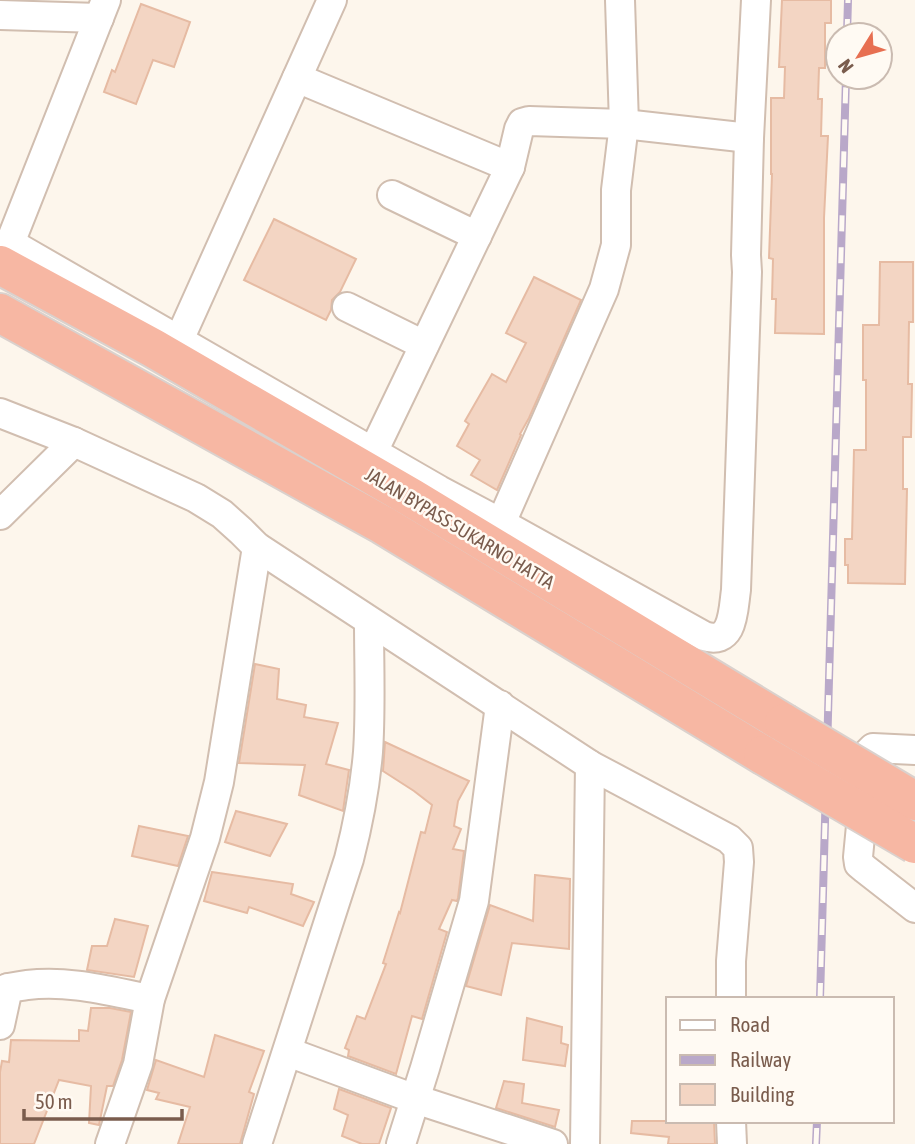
<svg xmlns="http://www.w3.org/2000/svg" width="915" height="1144" viewBox="0 0 915 1144" font-family="'Asap Condensed',sans-serif">
<style>
.building{fill:#f3d5c3;stroke:#e6bba3;stroke-width:2}
.lines{fill:none;stroke-linecap:round;stroke-linejoin:round}
.minor-casing{stroke:#d1beb0;stroke-width:32}
.highway-casing{stroke:#dad1cd;stroke-width:42}
.minor{stroke:#fff;stroke-width:28}
.highway{stroke:#f7b7a3;stroke-width:38}
.rail-casing{stroke:#b9a8c9;stroke-width:8}
.rail{stroke:#fffaf3;stroke-width:5;stroke-dasharray:16;stroke-linecap:butt}
.highway-bridge-casing{stroke:#dad1cd;stroke-width:42;stroke-linecap:butt}
.highway-bridge{stroke:#f7b7a3;stroke-width:38}
.labels{text-anchor:middle;dominant-baseline:central;stroke-width:5;stroke-linejoin:round;paint-order:stroke}
.street-label{font-size:19px;fill:#7a5c4d;stroke:#fffaf3}
</style>
<rect width="100%" height="100%" fill="#fdf6ec"/>
<!-- building -->
<g class="building">
<polygon points="782,0 831,0 831,23 825,23 825,68 819,68 818,99 822,99 821,136 828,136 824,218 824,334 775,333 776,299 772,299 773,259 769,258 772,174 771,174 771,98 784,98 785,67 779,67"/>
<polygon points="141,4 190,22 174,67 153,60 136,104 104,92 112,70 115,72"/>
<polygon points="274,219 356,259 340,292 332,300 331,310 326,320 244,280"/>
<polygon points="880,262 913,262 913,322 909,322 908,384 912,384 911,437 903,437 903,489 907,489 905,584 848,583 848,565 845,565 845,539 852,539 854,450 866,450 866,380 863,380 863,325 879,325"/>
<polygon points="534,277 581,300 529,418 520,434 521,435 497,490 471,475 480,460 457,446 469,424 465,421 492,374 506,382 526,343 506,333"/>
<polygon points="255,664 279,669 277,699 306,705 304,717 338,723 326,764 349,770 343,811 299,795 305,765 239,763"/>
<polygon points="385,742 469,781 458,801 454,826 461,829 453,849 464,851 458,898 457,901 452,900 439,929 447,932 422,1019 412,1016 396,1074 348,1056 349,1050 345,1048 357,1016 365,1019 386,964 383,963 399,912 400,913 421,832 425,833 432,805 414,791 383,771"/>
<polygon points="236,811 287,824 270,856 225,842"/>
<polygon points="139,826 188,836 178,866 132,856"/>
<polygon points="212,872 293,884 291,894 314,902 303,926 249,907 247,913 204,901"/>
<polygon points="535,875 570,879 569,949 512,943 501,995 466,986 490,905 533,921"/>
<polygon points="115,919 148,926 134,977 87,970 92,946 107,946"/>
<polygon points="91,1008 110,1008 131,1012 122,1060 113,1086 107,1086 99,1125 89,1123 91,1086 59,1080 34,1144 0,1144 0,1072 2,1061 9,1062 11,1040 79,1041 79,1030 88,1031"/>
<polygon points="527,1018 562,1027 561,1043 568,1045 565,1066 523,1060"/>
<polygon points="215,1035 264,1051 249,1092 254,1094 240,1144 178,1144 190,1107 156,1099 159,1093 147,1090 156,1060 204,1077"/>
<polygon points="504,1081 524,1084 522,1103 559,1110 555,1127 496,1108"/>
<polygon points="339,1089 391,1108 379,1144 362,1144 342,1136 348,1115 334,1109"/>
<polygon points="632,1121 714,1121 715,1144 668,1144 669,1137 631,1133"/>
</g>
<g class="lines">
<defs>
<g id="minor">
<polyline points="0,15 99,18"/>
<polyline points="297,78 510,167"/>
<polyline points="392,195 477,236"/>
<path d="M10 243 439 490 501 523 704 636C734 646 733 610 736 590L747 272 746 255 749 138 756 0"/>
<polyline points="3,258 10,243 106,0"/>
<polyline points="347,307 424,345"/>
<polyline points="179,340 332,0"/>
<polyline points="0,413 74,442 196,498 222,514 241,531 257,547 590,765 729,839 738,848 739,862 731,961 731,999"/>
<polyline points="373,452 510,167 519,129 522,123 529,121 624,124 749,138"/>
<polyline points="0,515 74,442"/>
<polyline points="501,523 604,289 616,245 616,190 624,124 620,0"/>
<polyline points="915,750 873,748 868,753 858,857 859,864 865,869 915,908"/>
<path d="M0 991C9 987 17 987 27 985 70 980 108 991 150 999"/>
<polyline points="0,1025 8,988"/>
<polyline points="288,1052 415,1099 553,1144"/>
<polyline points="731,1121 732,1144"/>
<polyline points="110,1144 138,1064 150,999 205,838 219,782 257,547"/>
<path d="M257 1144 349 859C358 824 365 788 368 752 371 709 369 665 369 622"/>
<polyline points="401,1144 425,1068 474,901 500,705"/>
<polyline points="585,1144 590,765"/>
</g>
<g id="highway">
<polyline points="0,265 153,348 412,498 784,723"/>
<polyline points="0,313 383,525 763,755"/>
</g>
</defs>
<!-- minor casing -->
<use href="#minor" class="minor-casing"/>
<!-- highway casing -->
<use href="#highway" class="highway-casing"/>
<!-- minor -->
<use href="#minor" class="minor"/>
<!-- highway -->
<use href="#highway" class="highway"/>
<defs>
<g id="rail">
<polyline points="847,35 848,0"/>
<polyline points="820,999 846,77"/>
<polyline points="816,1144 817,1121"/>
</g>
</defs>
<!-- rail casing -->
<use href="#rail" class="rail-casing"/>
<!-- rail -->
<use href="#rail" class="rail"/>
<defs>
<g id="highway-bridge">
<polyline points="784,723 915,801"/>
<polyline points="763,755 915,844"/>
</g>
</defs>
<!-- highway-bridge casing -->
<use href="#highway-bridge" class="highway-bridge-casing"/>
<!-- highway-bridge -->
<use href="#highway-bridge" class="highway-bridge"/>
</g>
<g class="labels">
<!-- street labels -->
<g class="street-label">
<text transform="translate(460 528) rotate(31)">JALAN BYPASS SUKARNO HATTA</text>
</g>
</g>
<!-- legend -->
<rect x="666" y="997" width="228" height="126" fill="#fffaf3" stroke="#cabbb1" stroke-width="2"/>
<rect x="680" y="1020" width="35" height="10" fill="#ffffff" stroke="#cabbb1" stroke-width="2"/>
<text x="730" y="1032" font-size="21" fill="#7a5c4d">Road</text>
<rect x="680" y="1055" width="35" height="10" fill="#b9a8c9" stroke="#cabbb1" stroke-width="2"/>
<text x="730" y="1067" font-size="21" fill="#7a5c4d">Railway</text>
<rect x="680" y="1084" width="35" height="21" fill="#f3d5c3" stroke="#cabbb1" stroke-width="2"/>
<text x="730" y="1102" font-size="21" fill="#7a5c4d">Building</text>
<!-- north arrow -->
<g transform="translate(859 56) rotate(233)"><circle r="33" fill="#fffaf3" stroke="#cabbb1" stroke-width="2"/>
<path d="M0-5L12 26L0 18L-12 26Z" fill="#e76f51"/>
<text y="-10" font-size="19" font-weight="bold" text-anchor="middle" fill="#7a5c4d">N</text>
</g>
<!-- scale -->
<path d="M24 1109v10h158v-10" fill="none" stroke="#7a5c4d" stroke-width="3.5"/>
<text x="35" y="1109" font-size="21" fill="#7a5c4d" stroke="#fffaf3" stroke-width="5" paint-order="stroke">50 m</text>
</svg>
